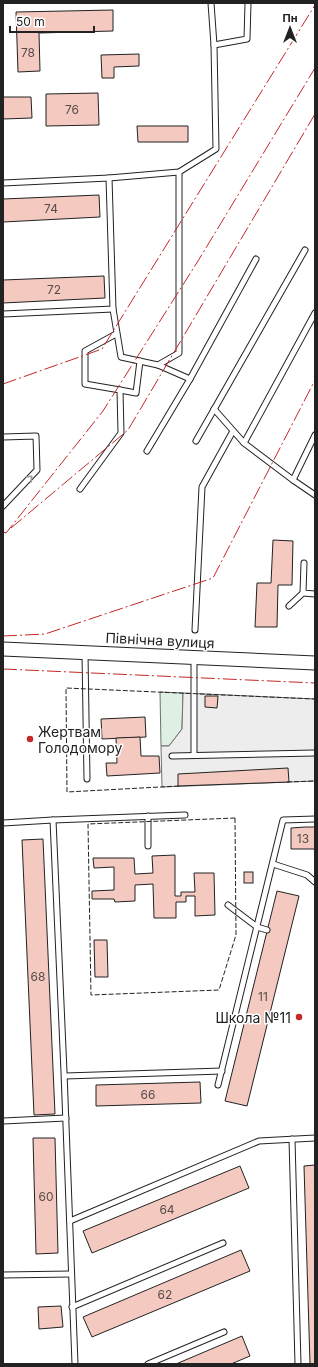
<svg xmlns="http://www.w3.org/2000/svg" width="318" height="1367" viewBox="0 0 318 1367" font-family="Inter,sans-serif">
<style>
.green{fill:#e0efe3;stroke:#6f6f6f}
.parking{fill:#ededed;stroke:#6f6f6f}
.building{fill:#f3c9c0;stroke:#222}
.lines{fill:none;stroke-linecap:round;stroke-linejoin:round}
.service-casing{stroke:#222;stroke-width:7}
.tertiary-casing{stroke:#222;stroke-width:15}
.service{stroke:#fff;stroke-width:5}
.tertiary{stroke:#fff;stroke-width:13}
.fence{stroke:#222;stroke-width:1;stroke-dasharray:5 2;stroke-linecap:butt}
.power{stroke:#c62828;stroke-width:1;stroke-dasharray:14 3 2 3;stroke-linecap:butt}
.oneway{stroke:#9c9c9c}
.poi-dot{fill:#c62828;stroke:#fff;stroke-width:1.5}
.labels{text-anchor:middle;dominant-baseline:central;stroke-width:3;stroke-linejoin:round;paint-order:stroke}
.number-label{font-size:12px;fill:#564c4a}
.street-label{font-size:14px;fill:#222;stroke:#fff}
.poi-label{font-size:14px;fill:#222;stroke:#fff;text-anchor:start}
</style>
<rect width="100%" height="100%" fill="#fff"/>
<!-- green -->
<polygon class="green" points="160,692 183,693 182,729 169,746 161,746"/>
<!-- parking -->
<polygon class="parking" points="183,693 315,699 315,781 162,787 161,746 169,746 182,729"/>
<!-- building -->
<g class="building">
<polygon points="113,10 113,31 39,33 40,71 18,72 16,12"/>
<polygon points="139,54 139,66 114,67 114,78 102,78 101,55"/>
<polygon points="98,93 99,125 46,126 46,94"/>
<polygon points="3,97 31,97 32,118 3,119"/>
<polygon points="137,126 188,126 188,142 138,142"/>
<polygon points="99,195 100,217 3,222 3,199"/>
<polygon points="104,276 105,298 3,303 3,280"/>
<polygon points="273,540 293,541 292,585 278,585 277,627 255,627 257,583 271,583"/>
<polygon points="205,696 218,696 217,708 205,707"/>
<polygon points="145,717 146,737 102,739 101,719"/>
<polygon points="140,737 141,756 159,756 160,773 107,776 106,763 117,763 116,738"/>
<polygon points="288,768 289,782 178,786 178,774"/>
<polygon points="305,827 315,827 315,849 291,849 291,828"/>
<polygon points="43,839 55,1114 34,1115 22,840"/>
<polygon points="175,855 175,896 181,896 181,892 195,892 194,873 214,873 215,915 195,916 195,896 186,896 186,902 176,902 176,918 154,918 153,884 135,885 135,901 115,902 114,899 92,899 92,891 114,890 114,867 94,868 93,858 134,858 135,874 153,873 152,856"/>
<rect x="244" y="872" width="9" height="11"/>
<polygon points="277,891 299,896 247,1106 225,1101"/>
<polygon points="94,940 107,940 108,977 95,977"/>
<polygon points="200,1082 201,1103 96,1106 96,1085"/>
<polygon points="33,1138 55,1138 58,1253 36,1254"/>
<polygon points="315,1165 315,1364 310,1364 304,1166"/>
<polygon points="240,1166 249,1188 92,1253 83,1231"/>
<polygon points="241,1250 250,1271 92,1337 83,1317"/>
<polygon points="61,1306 63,1327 39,1329 38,1307"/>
<polygon points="242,1336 250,1356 231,1364 176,1364"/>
</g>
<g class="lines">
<defs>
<g id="service">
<polyline points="214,45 247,39 248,3"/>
<polyline points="109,178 179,172 216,149 214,45 211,3"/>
<polyline points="3,183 109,178 113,309 3,314"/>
<polyline points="113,309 121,357 158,365 190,379"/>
<polyline points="158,365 179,353 179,172"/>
<polyline points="120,390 136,393 140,361"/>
<polyline points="214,409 244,443 293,480"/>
<polyline points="315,435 293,480 315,495"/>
<polyline points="3,437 36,436 37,470 3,506"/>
<polyline points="196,441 305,250"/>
<polyline points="244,443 315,313"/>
<polyline points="147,451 190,379 256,259"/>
<polyline points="80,489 121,433 120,390 85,384 85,351 116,334"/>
<polyline points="304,563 303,593 315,594"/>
<polyline points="289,606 303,593"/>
<polyline points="195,630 202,487 233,431"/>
<polyline points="85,654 87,779"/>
<polyline points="194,755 194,659"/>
<polyline points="172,756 315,753"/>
<polyline points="148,816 148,846"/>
<polyline points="53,820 185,815"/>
<polyline points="3,823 53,820 64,1072 75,1364"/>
<polyline points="273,864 307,875 315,882"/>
<polyline points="228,905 257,927 267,930"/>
<polyline points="65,1076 222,1071"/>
<polyline points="218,1085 283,820 315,819"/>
<polyline points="3,1121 66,1118"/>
<polyline points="292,1139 298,1364"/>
<polyline points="70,1221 259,1141 315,1138"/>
<polyline points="3,1275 71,1274"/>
<polyline points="72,1307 223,1243"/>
<polyline points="148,1364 224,1332"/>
</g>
<polyline id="tertiary" points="3,649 315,663"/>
</defs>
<!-- service casing -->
<use href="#service" class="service-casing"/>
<!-- tertiary casing -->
<use href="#tertiary" class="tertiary-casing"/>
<!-- service -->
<use href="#service" class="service"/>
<!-- tertiary -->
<use href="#tertiary" class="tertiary"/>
<!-- fence -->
<g class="fence">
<polyline points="287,782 315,781"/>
<polyline points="179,786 67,792 66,688 315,699"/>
<polygon points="235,818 236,935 219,990 91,995 88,824"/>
</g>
<!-- power -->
<g class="power">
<polyline points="3,384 102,349 315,5"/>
<polyline points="11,528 128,430 315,114"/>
<polyline points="3,532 6,533 103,411 198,261 315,68"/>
<polyline points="3,636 45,634 213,578 315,380"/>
<polyline points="3,669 315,683"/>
</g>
</g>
<!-- one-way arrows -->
<defs><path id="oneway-chevron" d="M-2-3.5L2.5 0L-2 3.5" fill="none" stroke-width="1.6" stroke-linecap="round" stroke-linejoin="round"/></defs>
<use class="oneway" href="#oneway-chevron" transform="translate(30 478) rotate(-46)"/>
<!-- markers -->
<g class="poi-dot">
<circle cx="30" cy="739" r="4"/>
<circle cx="299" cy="1017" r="4"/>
</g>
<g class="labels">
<!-- number labels -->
<g class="number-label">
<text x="28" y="52">78</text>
<text x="72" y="109">76</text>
<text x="51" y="208">74</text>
<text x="54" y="289">72</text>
<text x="303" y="838">13</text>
<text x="38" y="976">68</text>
<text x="263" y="996">11</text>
<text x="148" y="1094">66</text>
<text x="46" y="1196">60</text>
<text x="167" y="1209">64</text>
<text x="165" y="1294">62</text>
</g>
<!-- street labels -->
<g class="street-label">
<text transform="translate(160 640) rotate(3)">Північна вулиця</text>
</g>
<!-- poi labels -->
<g class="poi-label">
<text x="38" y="731">Жертвам<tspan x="38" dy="16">Голодомору</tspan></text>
<text x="291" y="1017" text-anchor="end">Школа №11</text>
</g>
</g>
<!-- border -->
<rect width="318" height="1367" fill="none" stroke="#222222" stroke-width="8"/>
<!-- north arrow -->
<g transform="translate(290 28)" stroke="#ffffff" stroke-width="3" paint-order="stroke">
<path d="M0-3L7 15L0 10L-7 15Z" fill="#222222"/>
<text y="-6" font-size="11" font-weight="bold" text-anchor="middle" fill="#222222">Пн</text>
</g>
<!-- scale -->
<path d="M10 26v6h84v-6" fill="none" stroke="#222222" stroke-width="2"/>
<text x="16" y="26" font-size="12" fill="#222222" stroke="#ffffff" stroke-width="3" paint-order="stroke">50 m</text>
</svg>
